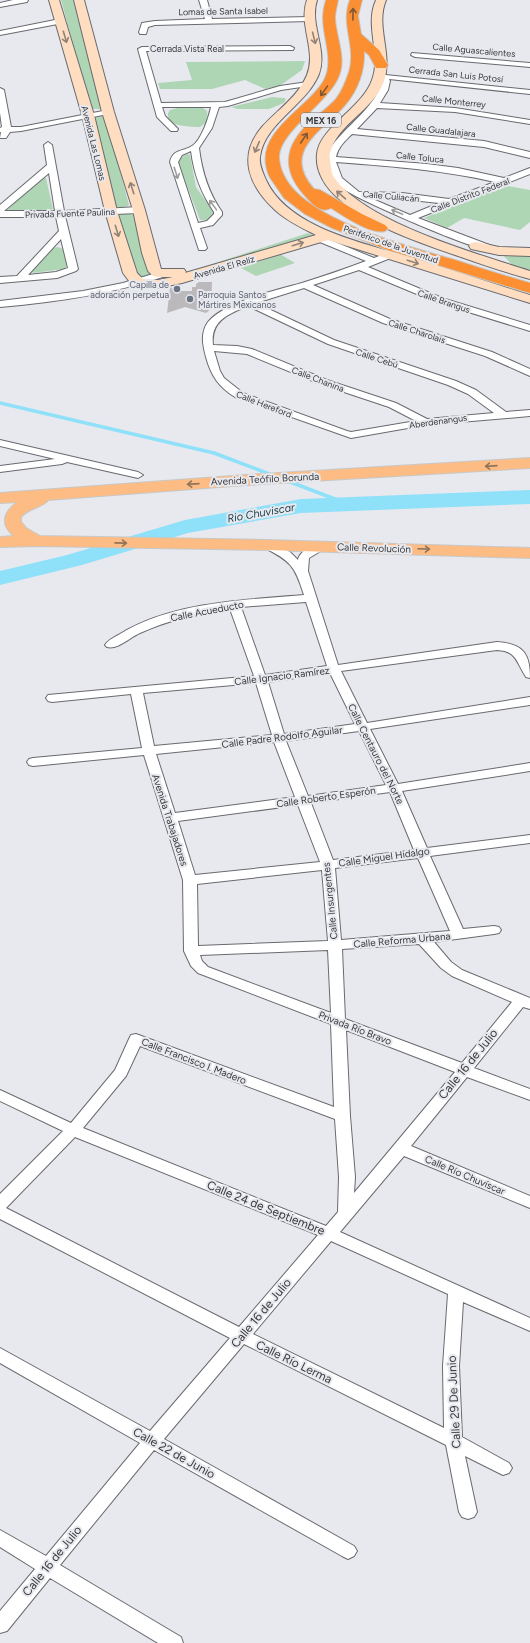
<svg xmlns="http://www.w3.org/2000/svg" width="530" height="1643" viewBox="0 0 530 1643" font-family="Figtree,sans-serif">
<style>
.green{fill:#aed6b5}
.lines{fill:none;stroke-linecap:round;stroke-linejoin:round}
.stream{stroke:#8fe0f9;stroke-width:3.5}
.river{fill:#8fe0f9;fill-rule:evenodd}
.building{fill:#bcb9bd}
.street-casing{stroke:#696a6f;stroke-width:2}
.secondary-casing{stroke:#696a6f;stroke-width:2}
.primary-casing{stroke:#c7c8c8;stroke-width:2}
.highway-casing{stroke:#c7c8c8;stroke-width:2}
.street{fill:#fff;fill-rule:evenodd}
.secondary{fill:#feddc1;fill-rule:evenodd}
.primary{fill:#fdbc83;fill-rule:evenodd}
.highway{fill:#fc8f31;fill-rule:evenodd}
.oneway{stroke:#7d5738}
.oneway2{stroke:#918377}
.oneway3{stroke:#9c9c9d}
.oneway4{stroke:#91745b}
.worship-dot{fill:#6b7280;stroke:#e8e9ef;stroke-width:1.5}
.labels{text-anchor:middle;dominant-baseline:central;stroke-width:4;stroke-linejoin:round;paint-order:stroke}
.far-street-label{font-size:9px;fill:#38393b;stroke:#e8e9ef}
.shield{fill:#e8e9ef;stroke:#6d6e71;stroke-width:1}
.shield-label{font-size:9px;font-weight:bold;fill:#38393b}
.far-worship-label{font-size:9px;fill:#5b616d;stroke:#e8e9ef;text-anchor:end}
.street-label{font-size:10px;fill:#38393b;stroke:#e8e9ef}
.water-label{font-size:11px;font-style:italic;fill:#1c414c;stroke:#e8e9ef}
.near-street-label{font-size:12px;fill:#38393b;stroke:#e8e9ef}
</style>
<rect width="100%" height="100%" fill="#e8e9ef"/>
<!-- green -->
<g class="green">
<polygon points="61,0 73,0 102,109 92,109 90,105"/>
<polygon points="305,61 302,70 288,80 279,86 265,89 245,80 212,89 160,89 158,83 192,80 186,62"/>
<polygon points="272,97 284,98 286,99 284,103 269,109 238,109 231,107"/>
<path d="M177 108H203L207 111 208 121 200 127C192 127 176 126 170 122 168 120 168 116 168 113L170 110Z"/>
<polygon points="101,116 106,118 129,205 128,206 119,208 115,206 94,118"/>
<polygon points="187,154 190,155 196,187 214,213 214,216 209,220 200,220 177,160"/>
<path d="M42 178H46L53 209C39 214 23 211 9 210L8 209Z"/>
<polygon points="502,185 530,190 530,222 520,230 464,218 447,228 424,218"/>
<polygon points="128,213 133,215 150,274 148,277 141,279 134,276 119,214"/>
<polygon points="308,233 315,236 178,275"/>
<polygon points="58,247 63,249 67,266 64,269 33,273 32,271 53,248"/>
<polygon points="280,254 295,263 256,276 241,268"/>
<polygon points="502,254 530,256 530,272 512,265"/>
</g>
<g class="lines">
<!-- stream -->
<g class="stream">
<polyline points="0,403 214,453 272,475"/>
<polyline points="285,480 348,504"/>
</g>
<!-- river -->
<polygon class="river" points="530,490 530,504 301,513 188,533 82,565 0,585 0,571 67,555 185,520 301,499"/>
</g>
<!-- building -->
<polygon class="building" points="199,282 212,282 211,309 206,313 185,307 167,313 170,287 177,291 192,291 192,287 196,287 196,284"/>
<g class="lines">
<defs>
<g id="street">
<polygon points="13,0 28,0 27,2 0,7 0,3"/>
<polygon points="199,0 207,0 212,19 309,17 313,19 309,21 155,25 148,27 146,34 140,34 139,32 142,23 155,21 205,19"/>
<polygon points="60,19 63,19 63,23 0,35 0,31"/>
<path d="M290 46 294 48 293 50 146 51 161 103 225 102 280 86 308 82 312 84 308 86 281 90 228 106 219 107 212 128 199 148C202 172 208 192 222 212V215L213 225 200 228 207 248 205 250H199L170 162C173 149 182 152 192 146 201 141 209 117 211 107H162L165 116 178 129 177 131H171L157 117 138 49 142 47ZM191 151C194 174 201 193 214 212V214L207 221 198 223 178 162 182 155Z"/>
<polygon points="412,53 530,63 530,67 415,57 411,55"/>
<path d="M376 74 530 90V94L389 79 390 81 388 90 380 103 455 108 530 120V124L455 112 377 108 357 129 484 141 530 152V158L484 147 352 134C345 141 338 147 336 157L427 164 458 168 504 178 530 168V174L418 218 492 246 494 248 492 250C479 253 356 199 342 188 334 181 326 169 327 159 328 137 374 113 382 82L376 78ZM336 162C390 166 443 170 495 182L449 199 402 193 359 192 342 178ZM368 197 402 199 439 203 410 215Z"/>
<polygon points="0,88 4,90 11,127 21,127 108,110 112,112 108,114 21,131 10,132 6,138 0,138 1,132 0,132 0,128 2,127 0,113"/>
<path d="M48 142 52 145 64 211 139 207 143 210 139 213 65 216 78 269 76 271 57 278 0 283V277L17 276 59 231 56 217H0V205L47 165 44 145ZM49 173 55 211H4ZM61 239 68 268 56 272 28 275Z"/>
<path d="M318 235 374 258 387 253H393L395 255 393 257 368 267 442 298 530 325V331L436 302 359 270 313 285 390 319 492 352 530 369V376L485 356 383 323 304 288 256 303 334 340 456 381 476 390 506 412 530 410V416L425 425 351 438 235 397C219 387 211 376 206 357 203 346 200 333 208 322 224 302 277 290 302 283 324 276 345 269 366 261L315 240 314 238 315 236ZM248 306 328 344 448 385 468 394 494 413 427 419 396 403 327 380 252 349 237 346 213 345C210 321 228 314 248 306ZM214 351 247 354 320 384 389 407 416 421 351 432 347 431 243 393 224 378 220 371Z"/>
<path d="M163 271 166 272 168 274 166 276C112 294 57 302 0 307V301L83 291 123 283Z"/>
<polygon points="0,440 138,472 143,475 138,478 67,462 62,464 0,472 0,466 55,459 0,446"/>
<path d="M267 542 290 552 298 560C300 550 314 545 323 543L329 546 309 558 308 571 338 665 497 642C523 644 530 653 530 678L526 677C516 662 517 651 497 650L341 671 367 723 530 697V705L370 729 398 784 530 763V771L402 791 427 848 530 835V843L430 856 463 929 494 926 499 927 501 930 499 933 494 934 434 942 451 962 462 970 530 998V1009L523 1007 474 1068 530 1089V1100L467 1077 411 1146 530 1196V1208L404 1156 340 1232 530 1318V1331L463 1302 459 1366 462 1437 509 1463 512 1468 509 1473 503 1475 465 1456 477 1512 474 1517 468 1519 462 1517 459 1512 446 1445 244 1344 164 1439 354 1546 357 1551 354 1556 348 1559 342 1556 154 1450 60 1565 181 1637 183 1643H158L50 1578 7 1631 0 1633V1611L35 1569 0 1547V1530L46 1556 140 1443 0 1363V1348L150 1431 230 1338 0 1219V1194L63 1131 0 1101V1090L71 1123 115 1070 129 1039 131 1035 136 1034 334 1107 331 1024 198 973 191 966 184 951 183 880 144 755 33 766 29 765 27 762 29 759 33 758 142 748 131 694 52 702 48 701 46 698 48 695 254 676 230 609C198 613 169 620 140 633 130 637 118 650 107 647L105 645C108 640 115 637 120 634 172 602 244 600 304 595 295 566 291 561 263 547L261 545 263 543ZM306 602 327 666 265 675 241 607ZM330 673 355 724 284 734 268 682ZM256 683 272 735 154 746 143 693ZM359 731 386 785 308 796 286 741ZM274 742 295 797 175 813 156 754ZM390 792 414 850 333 860 311 803ZM298 805 320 862 195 875 178 821ZM418 858 450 931 341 940 335 868ZM322 870 328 941 198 946 197 884ZM419 944 441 968 452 976 512 1002 462 1063 345 1019 342 949ZM328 950 331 1013 208 967 202 961 200 955ZM346 1030 455 1072 354 1193 355 1177 350 1116ZM140 1046 335 1119 339 1177 338 1212 326 1226 83 1128 126 1076ZM75 1137 318 1235 239 1327 6 1208ZM331 1241 448 1294 443 1366 444 1428 253 1334Z"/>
</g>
<g id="secondary">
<path d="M49 0H59L94 115 117 211 137 273 143 279 158 280 173 277H158L153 276 148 271 142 253 133 210 102 112 74 0H84L114 112 145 210 161 269H184L186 272 185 273 316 235C302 228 287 221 275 210 249 186 237 156 262 127 277 110 298 97 307 75 317 50 298 25 307 0H317C309 25 328 49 319 74 306 106 264 123 260 157 259 165 263 173 266 180 289 230 369 244 417 259 455 271 492 283 530 295V303L328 240 182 283 158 288H144L134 285 129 281 123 273 105 211 82 115Z"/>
<path d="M376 0H386C375 26 393 54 384 81 374 110 337 124 330 153 329 155 330 158 330 161 331 166 331 172 333 176 363 222 478 254 530 271V279C507 273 484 265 461 257 423 244 369 226 339 199 326 188 315 172 317 154 319 128 363 107 372 80 382 54 364 26 376 0Z"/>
<polygon points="476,242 499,247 530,248 530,256 499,255 471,249 469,246 471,243"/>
</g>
<path id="primary" d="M530 458V468L246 485 48 500C44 507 28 508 21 517V522L26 528 40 536 267 540 530 548V558L267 550 37 546 0 547V537L14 536C0 525 3 511 18 502L0 503V493L246 475Z"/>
<g id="highway">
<path d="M326 0H338C337 6 335 12 335 18 336 39 348 60 337 80 325 104 280 132 279 156 279 169 286 182 295 191 328 225 409 247 455 260 480 268 505 276 530 283V293L388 250 332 228 305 214 284 198 271 179C268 175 267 170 266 165 260 130 307 108 323 82 335 62 323 39 323 18 323 12 324 6 326 0Z"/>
<path d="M350 0H362L358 16 361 34 379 50 388 65 386 68H376L369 55 364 51C365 70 358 90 345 105 324 130 280 150 314 189L320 190 362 214 385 225 388 228 385 231C371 235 344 216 331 208 322 213 314 206 308 199 281 171 283 147 311 121 319 114 329 107 336 99 342 91 346 81 349 72 357 47 340 24 350 0Z"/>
</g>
</defs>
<!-- street casing -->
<use href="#street" class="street-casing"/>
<!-- secondary casing -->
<use href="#secondary" class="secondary-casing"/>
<!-- primary casing -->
<use href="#primary" class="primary-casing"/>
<!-- highway casing -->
<use href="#highway" class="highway-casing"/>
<!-- street -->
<use href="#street" class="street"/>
<!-- secondary -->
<use href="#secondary" class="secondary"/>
<!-- primary -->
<use href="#primary" class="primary"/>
<!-- highway -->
<use href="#highway" class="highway"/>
</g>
<!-- one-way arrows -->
<defs><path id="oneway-shaft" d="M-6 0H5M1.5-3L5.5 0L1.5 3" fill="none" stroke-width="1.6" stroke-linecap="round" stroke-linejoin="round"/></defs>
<g class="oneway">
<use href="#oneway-shaft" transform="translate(353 14) rotate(-89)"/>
<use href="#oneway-shaft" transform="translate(324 91) rotate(125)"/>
<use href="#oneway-shaft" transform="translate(304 138) rotate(-56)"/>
</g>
<g class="oneway2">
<use href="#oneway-shaft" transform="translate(65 37) rotate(74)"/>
<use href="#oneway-shaft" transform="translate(314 38) rotate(76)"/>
<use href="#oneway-shaft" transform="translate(257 147) rotate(113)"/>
<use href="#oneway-shaft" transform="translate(132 188) rotate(-108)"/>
<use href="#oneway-shaft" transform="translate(341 195) rotate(-139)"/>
<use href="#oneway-shaft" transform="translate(117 231) rotate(73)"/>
<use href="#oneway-shaft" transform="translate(298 244) rotate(-17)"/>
<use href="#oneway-shaft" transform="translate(413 262) rotate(18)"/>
</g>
<g class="oneway3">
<use href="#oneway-shaft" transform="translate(176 173) rotate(72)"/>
<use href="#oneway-shaft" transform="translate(213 205) rotate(-126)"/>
<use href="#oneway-shaft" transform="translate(397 212) rotate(-157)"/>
</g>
<g class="oneway4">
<use href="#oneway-shaft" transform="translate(491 466) rotate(176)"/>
<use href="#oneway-shaft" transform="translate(193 484) rotate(176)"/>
<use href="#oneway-shaft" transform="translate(121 543) rotate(1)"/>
<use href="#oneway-shaft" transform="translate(424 549) rotate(2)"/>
</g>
<!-- markers -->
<g class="worship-dot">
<circle cx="177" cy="289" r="4"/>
<circle cx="190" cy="299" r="4"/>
</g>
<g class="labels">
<!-- far-street labels -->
<g class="far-street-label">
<text transform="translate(223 11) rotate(-1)">Lomas de Santa Isabel</text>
<text x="187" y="48">Cerrada Vista Real</text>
<text transform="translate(474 50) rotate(5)">Calle Aguascalientes</text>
<text transform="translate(456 74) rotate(6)">Cerrada San Luis Potosí</text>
<text transform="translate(454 101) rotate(6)">Calle Monterrey</text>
<text transform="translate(441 130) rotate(6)">Calle Guadalajara</text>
<text transform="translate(94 143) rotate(76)">Avenida Las Lomas</text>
<text transform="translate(420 157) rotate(6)">Calle Toluca</text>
<text transform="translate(470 195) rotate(-21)">Calle Distrito Federal</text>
<text transform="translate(391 196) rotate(5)">Calle Culiacán</text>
<text transform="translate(70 213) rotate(-2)">Privada Fuente Paulina</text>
<text transform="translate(391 244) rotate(19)">Periférico de la Juventud</text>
<text transform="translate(224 267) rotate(-16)">Avenida El Relíz</text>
<text transform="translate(444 301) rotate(19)">Calle Brangus</text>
<text transform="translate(417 331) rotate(18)">Calle Charolais</text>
<text transform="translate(377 358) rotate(18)">Calle Cebú</text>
<text transform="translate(318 379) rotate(21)">Calle Chanina</text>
<text transform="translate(264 404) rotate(21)">Calle Hereford</text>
<text transform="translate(438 421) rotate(-8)">Aberdenangus</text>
</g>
<!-- shield labels -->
<rect class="shield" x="301" y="113" width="40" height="14" rx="3"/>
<g class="shield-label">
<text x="321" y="120">MEX 16</text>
</g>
<!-- far-worship labels -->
<g class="far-worship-label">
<text x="169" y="284">Capilla de<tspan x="169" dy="10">adoración perpetua</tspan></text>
<text x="198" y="294" text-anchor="start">Parroquia Santos<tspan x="198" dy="10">Mártires Mexicanos</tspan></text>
</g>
<!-- street labels -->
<g class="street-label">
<text transform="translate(265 479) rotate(-3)">Avenida Teófilo Borunda</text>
<text transform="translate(374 548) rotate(2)">Calle Revolución</text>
<text transform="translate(207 611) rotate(-11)">Calle Acueducto</text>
<text transform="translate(282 676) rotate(-7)">Calle Ignacio Ramírez</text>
<text transform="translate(282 737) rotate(-7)">Calle Padre Rodolfo Aguilar</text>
<text transform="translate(376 754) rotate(63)">Calle Centauro del Norte</text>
<text transform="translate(326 797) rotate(-8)">Calle Roberto Esperón</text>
<text transform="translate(170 820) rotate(72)">Avenida Trabajadores</text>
<text transform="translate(384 857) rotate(-8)">Calle Miguel Hidalgo</text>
<text transform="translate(330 901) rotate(-96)">Calle Insurgentes</text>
<text transform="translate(402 940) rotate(-5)">Calle Reforma Urbana</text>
<text transform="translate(355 1028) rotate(21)">Privada Río Bravo</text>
<text transform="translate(194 1061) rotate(21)">Calle Francisco I. Madero</text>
<text transform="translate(465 1175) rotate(23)">Calle Río Chuvíscar</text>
</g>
<!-- water labels -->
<g class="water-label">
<text transform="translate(261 513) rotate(-10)">Rio Chuviscar</text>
</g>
<!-- near-street labels -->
<g class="near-street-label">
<text transform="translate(468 1064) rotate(-51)">Calle 16 de Julio</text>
<text transform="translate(266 1208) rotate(22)">Calle 24 de Septiembre</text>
<text transform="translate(261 1313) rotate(-50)">Calle 16 de Julio</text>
<text transform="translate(294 1362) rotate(26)">Calle Río Lerma</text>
<text transform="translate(454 1402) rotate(-93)">Calle 29 De Junio</text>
<text transform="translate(174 1453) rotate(29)">Calle 22 de Junio</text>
<text transform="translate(52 1561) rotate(-51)">Calle 16 de Julio</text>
</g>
</g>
</svg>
